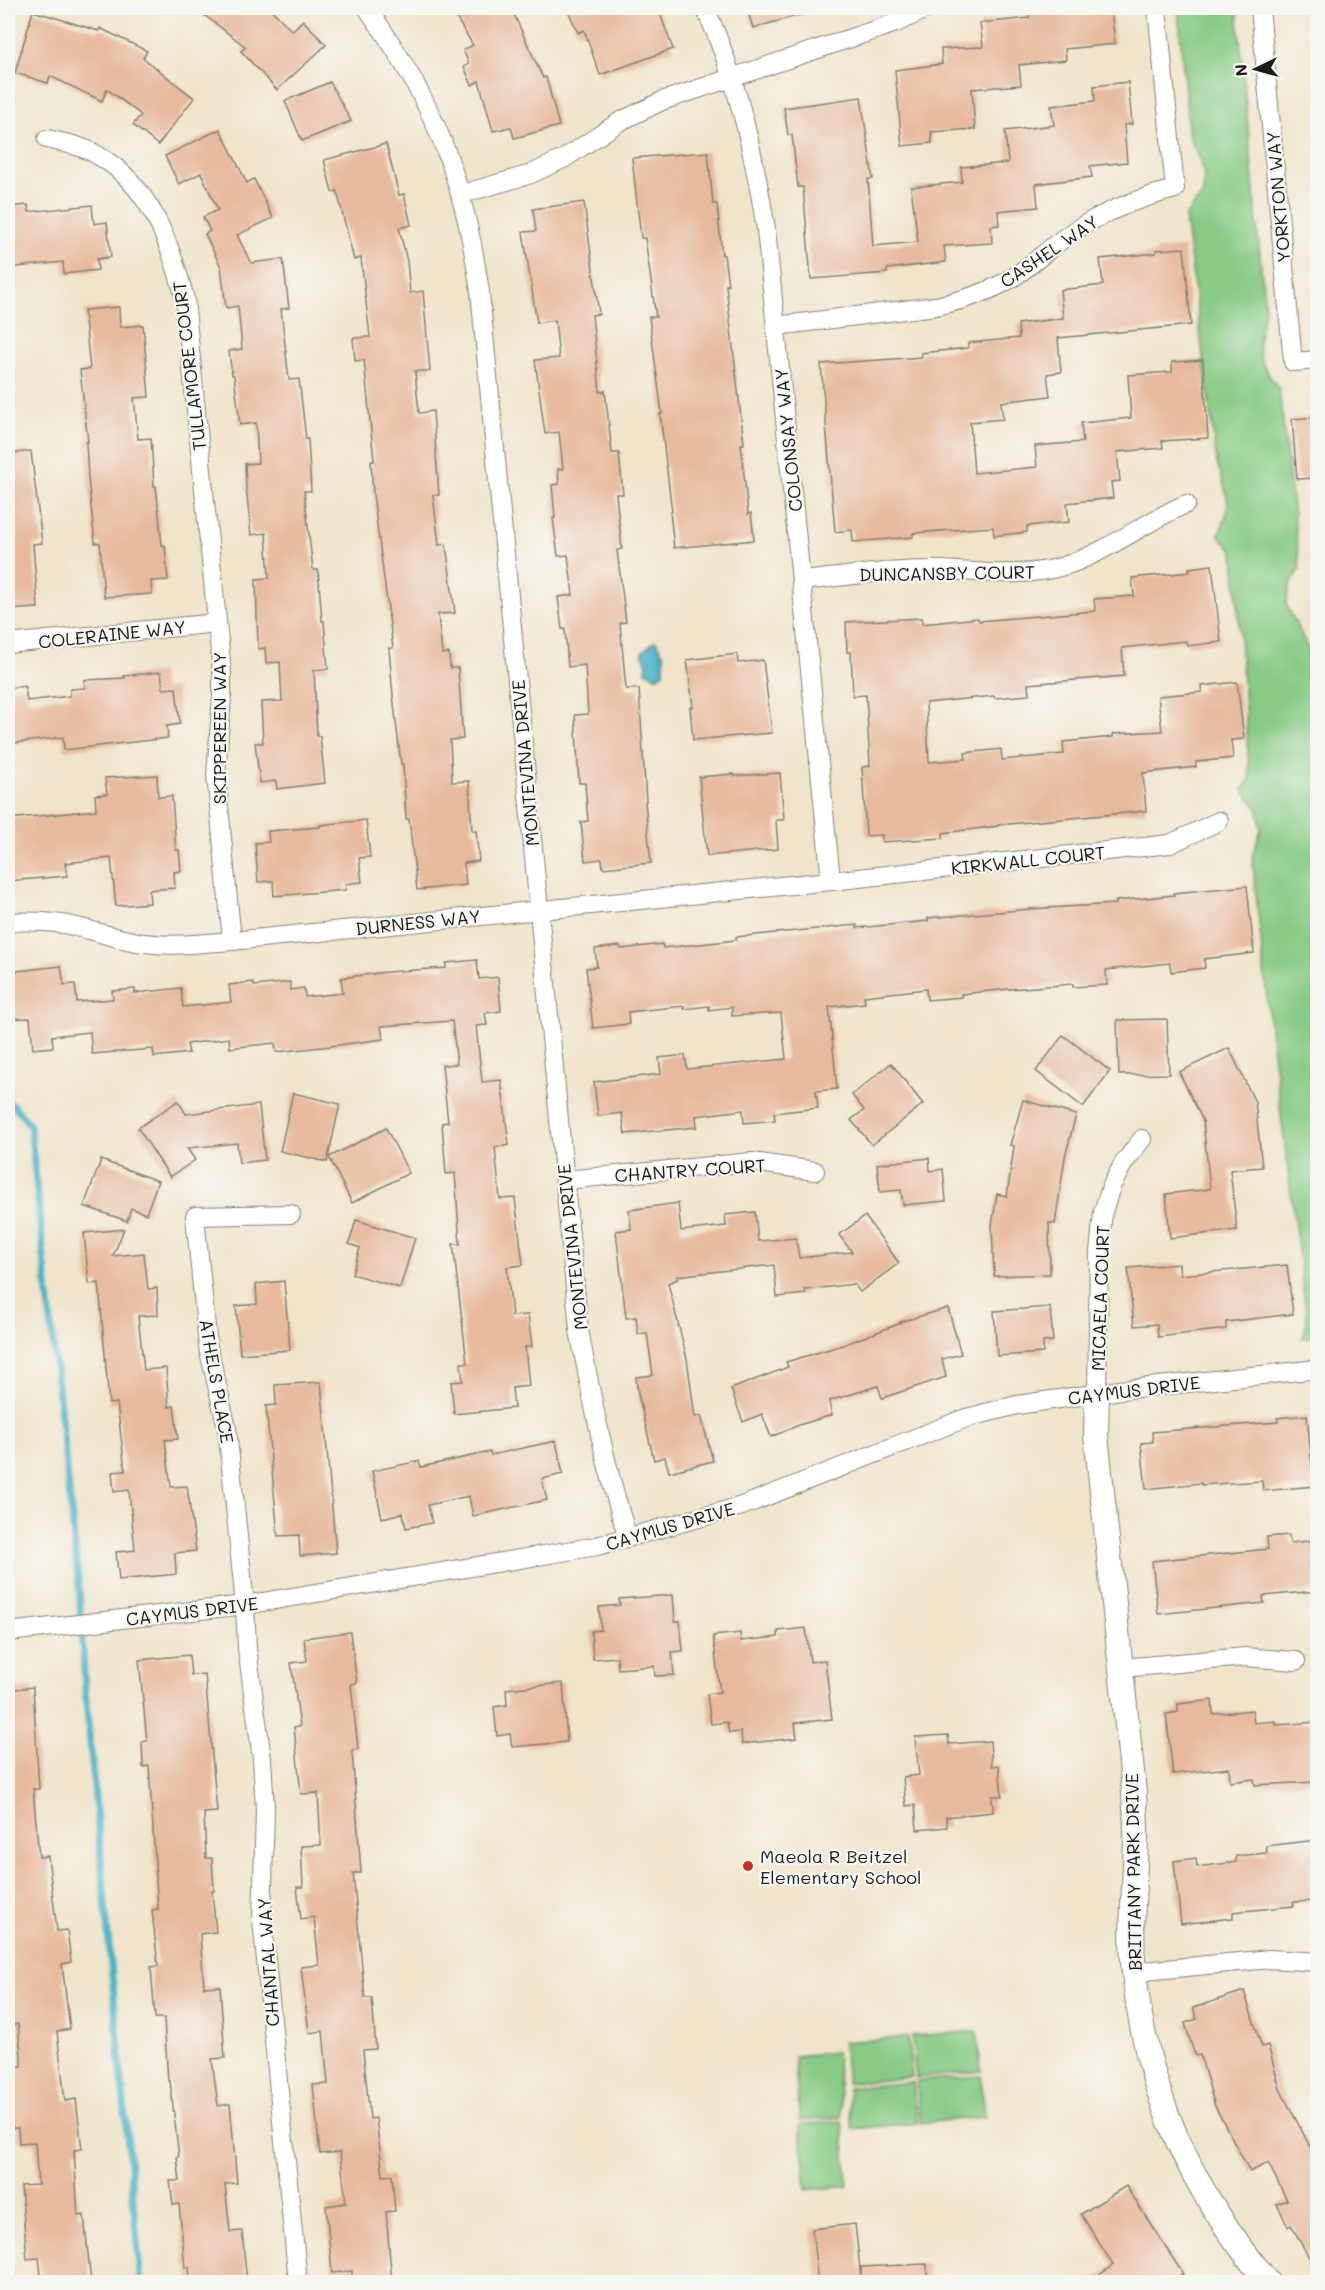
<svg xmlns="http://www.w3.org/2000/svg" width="1325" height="2290" viewBox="0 0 1325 2290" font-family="Mali,sans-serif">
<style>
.green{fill:#87cb85;stroke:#527450;stroke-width:1.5}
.water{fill:#49b2c7;stroke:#326772;stroke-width:1.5}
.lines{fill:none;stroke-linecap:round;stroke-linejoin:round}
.stream{stroke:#49b2c7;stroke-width:7}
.building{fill:#e7b99d}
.minor-casing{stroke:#868073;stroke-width:20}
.tertiary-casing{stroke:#868073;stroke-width:26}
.minor{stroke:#fff;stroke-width:18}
.tertiary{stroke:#fff;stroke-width:24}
.poi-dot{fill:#c8321e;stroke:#f6f6f2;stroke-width:2}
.labels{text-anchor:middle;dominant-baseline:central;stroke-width:4.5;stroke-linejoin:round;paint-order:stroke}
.street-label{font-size:18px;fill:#1c1c1c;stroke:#f6f6f2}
.poi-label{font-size:18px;fill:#1c1c1c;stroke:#f6f6f2;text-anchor:start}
</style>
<rect width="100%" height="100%" fill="#f6f6f2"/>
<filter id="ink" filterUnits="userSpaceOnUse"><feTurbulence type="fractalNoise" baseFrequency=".0167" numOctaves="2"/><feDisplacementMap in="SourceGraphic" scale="12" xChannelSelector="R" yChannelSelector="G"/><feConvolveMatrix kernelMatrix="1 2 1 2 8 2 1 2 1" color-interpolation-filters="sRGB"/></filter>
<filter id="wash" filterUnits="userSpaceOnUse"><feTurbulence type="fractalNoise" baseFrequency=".008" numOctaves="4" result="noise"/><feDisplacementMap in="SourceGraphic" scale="24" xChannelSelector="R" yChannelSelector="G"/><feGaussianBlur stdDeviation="1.35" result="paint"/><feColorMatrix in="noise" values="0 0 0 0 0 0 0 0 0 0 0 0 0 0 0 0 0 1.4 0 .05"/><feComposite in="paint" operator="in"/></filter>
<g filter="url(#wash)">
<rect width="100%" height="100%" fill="#f0e4ca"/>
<!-- green -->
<g class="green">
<path d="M1178 8H1237L1265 310C1255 348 1255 358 1279 389L1300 568 1290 585 1286 604 1312 656 1317 706 1318 1336 1303 1338 1307 1320 1271 1036 1252 856 1261 829 1258 809 1243 790 1250 779 1234 552 1218 535C1234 507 1227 493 1217 464L1185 216 1203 194 1204 174 1199 157 1189 137Z"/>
<polygon points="977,2031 981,2071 916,2078 912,2036"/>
<polygon points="908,2037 912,2077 847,2084 843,2042"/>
<polygon points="836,2052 842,2117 800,2121 794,2056"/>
<polygon points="981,2076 985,2117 920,2123 917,2081"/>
<polygon points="913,2082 917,2123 852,2129 848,2088"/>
<polygon points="842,2121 848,2186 806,2190 800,2125"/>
</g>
<!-- water -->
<polygon class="water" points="655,641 657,642 664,656 664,672 656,677 646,671 647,664 642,652"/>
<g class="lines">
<!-- stream -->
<polyline class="stream" points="8,1103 13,1105 30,1125 79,1586 85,1690 141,2282"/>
</g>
<g id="blocks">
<!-- building -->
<g class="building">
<polygon points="195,8 270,8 292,31 303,20 326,45 277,90 241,51 246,47"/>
<polygon points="450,8 511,8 543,78 546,77 559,126 514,138 511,127 493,131 479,81 472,85 464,67 469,64 463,50 473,45"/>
<polygon points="567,8 658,8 673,49 600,75 584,30 578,33"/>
<polygon points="747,8 806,8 807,13 753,28"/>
<polygon points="1036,8 1111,8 1115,44 1065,49 1066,60 1019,65 1021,85 972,89 975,129 931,132 932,143 902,146 895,70 942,64 941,49 983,47 980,23 1029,18 1029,12 1036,11"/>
<polygon points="33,11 99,31 100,28 147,51 143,58 194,98 158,145 133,125 141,115 107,89 102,101 50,76 48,83 15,73"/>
<polygon points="330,82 351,121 302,141 285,101"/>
<polygon points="1128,82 1132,124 1124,125 1127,162 1090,166 1092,177 1036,184 1038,207 998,211 999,225 991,226 992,243 944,246 946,262 887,269 887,273 811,279 803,187 798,187 792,135 788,135 784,108 861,97 873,179 868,179 873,246 918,242 911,187 962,182 961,167 1008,163 1005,131 1054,125 1051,106 1095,101 1094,86"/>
<polygon points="220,129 247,183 254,179 273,218 237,235 251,263 283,259 289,308 281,309 289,380 299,379 306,439 308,439 311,491 304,491 313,570 318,570 322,621 324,621 328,669 314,670 317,736 320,736 325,783 277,789 276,781 260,783 255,743 263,743 261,702 282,701 280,662 266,663 265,648 258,649 256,579 269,578 266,533 251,535 246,486 245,464 258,463 256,423 240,425 234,375 232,375 229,351 242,349 238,306 226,308 221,267 205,234 210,231 203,217 218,210 201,173 179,184 165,156"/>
<polygon points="386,144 399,195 404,194 411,225 399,228 407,261 410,293 423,291 430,371 415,371 419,413 433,411 439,495 433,495 439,545 446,544 455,613 438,614 442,654 449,653 450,668 458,668 463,739 450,740 452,782 469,781 472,831 476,831 479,861 464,863 466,885 417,890 409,819 406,819 403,764 401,764 393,696 389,648 393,648 373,494 371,461 374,461 364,360 355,361 353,338 370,337 361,258 354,260 337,191 332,192 324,160"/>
<polygon points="708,152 713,204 717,204 722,255 724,255 728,285 726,285 744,444 741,444 748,514 751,513 754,540 674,548 670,512 672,512 660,414 662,414 649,317 656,317 645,238 641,238 632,158"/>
<polygon points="584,202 599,314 592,315 600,392 605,391 612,453 619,453 623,494 616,494 622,549 617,550 626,622 620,623 626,689 639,689 646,801 645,802 651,863 603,868 602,859 585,861 581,822 588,821 585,783 579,783 575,715 588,714 585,665 568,667 565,629 562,629 558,597 573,595 568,555 558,556 553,518 555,518 552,485 559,484 558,469 563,469 559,432 545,434 535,360 559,358 555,320 537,323 523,232 536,231 533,209"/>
<polygon points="28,205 29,212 92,205 94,224 107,222 111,257 97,259 98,270 64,274 63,262 8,268 8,207"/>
<polygon points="1184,248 1191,325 1058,338 1061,372 1047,374 1050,396 1001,402 1003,419 970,422 974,473 1037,467 1035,446 1083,442 1081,423 1131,418 1128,375 1172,372 1172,362 1203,360 1208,438 1162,441 1163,448 1117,452 1120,481 1111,482 1113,498 1067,503 1069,522 1027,526 1027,532 994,536 993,527 913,533 913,537 853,542 852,530 835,532 821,364 922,357 921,353 968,348 968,343 1019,338 1018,324 1063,318 1060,290 1103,285 1100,259 1156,253 1156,250"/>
<polygon points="119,307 120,327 143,325 149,397 134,398 138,439 151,438 154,486 156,486 162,545 165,545 168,580 151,581 152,594 104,597 100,543 95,543 88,478 86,442 88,442 80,370 90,369 84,310"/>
<polygon points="1317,417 1317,478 1297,479 1292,419"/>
<polygon points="31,451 42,543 33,544 38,608 8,610 8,454"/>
<polygon points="1212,565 1221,642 1187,646 1186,641 1122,648 1124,676 1028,684 1029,695 995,698 994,696 926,703 929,762 966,759 965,753 1001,749 1002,760 1064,754 1063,742 1113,737 1113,734 1162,731 1158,696 1202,692 1202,686 1237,682 1244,739 1231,740 1233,758 1196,762 1196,767 1143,773 1146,811 998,825 998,826 943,833 943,838 882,842 882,835 866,836 862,767 870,766 866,695 853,696 851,652 847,652 846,622 922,618 922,624 978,618 979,621 1095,611 1094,599 1134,596 1132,578 1190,572 1189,568"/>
<polygon points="737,654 738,663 763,660 772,733 693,740 690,707 693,707 687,660"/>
<polygon points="161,672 163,689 176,688 180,724 167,726 168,738 64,750 63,737 8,744 8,688 25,686 27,701 70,696 70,689 85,688 84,680 125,678 124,676"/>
<polygon points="780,773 784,820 776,820 778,849 707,856 699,777 734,774 734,776"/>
<polygon points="157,775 158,797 172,796 176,850 179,850 181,871 174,872 175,888 149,890 150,903 116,906 111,858 65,863 67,876 8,881 8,819 96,810 95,795 107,794 105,778"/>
<polygon points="366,820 370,857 359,858 362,882 345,884 346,890 274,896 273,881 258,882 255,843 269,842 268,831 320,827 320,825"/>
<polygon points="1247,886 1254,953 1204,959 1205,968 1171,972 1170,963 1106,970 1107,985 1073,987 1073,984 1010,989 961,994 962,997 927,1000 926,989 864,996 865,1003 829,1007 837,1089 816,1091 818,1108 774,1113 775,1120 744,1123 743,1110 696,1116 697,1127 625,1134 622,1113 598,1116 594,1082 661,1074 659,1058 685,1055 687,1069 786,1059 781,1013 732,1016 732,1007 709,1010 709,1006 684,1009 684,1006 628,1012 629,1024 593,1028 586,968 597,967 595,949 620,946 621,949 662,944 663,948 736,940 736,937 857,925 857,928 928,921 928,918 1030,909 1116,904 1116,901 1174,895 1173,893"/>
<polygon points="477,960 479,979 498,977 501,1011 485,1013 487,1025 476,1026 482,1082 501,1080 509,1145 495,1147 500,1199 515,1198 523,1265 507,1267 512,1316 528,1315 532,1347 525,1347 529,1386 512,1388 514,1408 454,1414 451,1382 463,1381 461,1363 467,1363 453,1244 460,1244 455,1173 446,1174 442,1123 448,1122 442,1065 457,1064 452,1021 381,1026 383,1039 323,1047 276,1052 275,1043 230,1048 229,1038 187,1044 189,1053 154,1057 153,1049 92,1054 90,1032 52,1036 53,1047 33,1049 30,1018 8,1019 8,972 61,966 64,985 75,984 77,1002 113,999 112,991 135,989 135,993 181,988 183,1007 231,1002 229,985 253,982 254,986 290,982 290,990 304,988 305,997 343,993 341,978 386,972 446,968 446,963"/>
<polygon points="1167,1019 1169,1074 1119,1075 1117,1020"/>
<polygon points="1063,1035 1110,1071 1083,1107 1036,1071"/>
<polygon points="1229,1048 1255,1102 1262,1167 1230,1170 1237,1230 1170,1238 1166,1194 1210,1189 1203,1121 1179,1072"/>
<polygon points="891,1063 923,1104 872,1145 851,1120 864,1110 852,1095"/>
<polygon points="293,1093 340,1104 327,1162 280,1151"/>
<polygon points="1023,1100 1076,1115 1065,1157 1055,1224 1049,1223 1050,1274 994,1276 992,1226 997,1194 1007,1196 1014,1146 1010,1145"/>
<polygon points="178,1101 186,1114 259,1105 265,1160 239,1163 237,1143 187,1148 195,1160 170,1177 138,1128"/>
<polygon points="386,1128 409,1173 352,1203 329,1157"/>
<polygon points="929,1158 930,1171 943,1169 946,1201 903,1205 901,1190 880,1192 877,1164"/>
<polygon points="101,1160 158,1181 146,1214 131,1208 127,1221 84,1206"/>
<polygon points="678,1203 681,1231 726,1226 725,1215 755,1212 758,1241 796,1238 799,1258 852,1252 839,1235 865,1216 899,1263 860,1292 854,1284 805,1290 806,1294 777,1297 774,1265 677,1276 678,1279 668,1283 687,1359 695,1417 701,1416 713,1461 669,1472 665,1457 654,1460 638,1394 636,1377 653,1375 647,1333 638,1334 636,1317 626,1318 616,1231 631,1229 629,1210"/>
<polygon points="356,1220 415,1238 400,1288 352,1274 360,1248 349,1244"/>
<polygon points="124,1229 113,1256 144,1253 148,1289 157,1288 158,1315 138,1316 144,1370 166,1368 169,1407 174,1406 178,1439 165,1440 171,1487 187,1486 196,1551 175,1553 176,1574 119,1580 116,1552 135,1550 129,1490 114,1492 112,1472 125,1471 117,1403 109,1404 99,1283 89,1284 84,1233"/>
<polygon points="1179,1264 1180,1275 1287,1265 1293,1314 1226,1322 1226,1329 1158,1337 1157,1324 1134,1326 1128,1268"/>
<polygon points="284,1281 290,1350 240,1354 236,1306 257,1304 256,1284"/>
<polygon points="1050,1307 1053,1341 1043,1342 1043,1353 997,1356 994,1311"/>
<polygon points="948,1308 961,1354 942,1359 946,1377 882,1398 878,1386 829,1401 832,1415 799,1425 771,1437 762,1414 743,1422 731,1389 788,1367 786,1362 843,1345 901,1323 900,1322"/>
<polygon points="321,1382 336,1553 300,1556 299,1535 278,1536 266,1406 276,1405 275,1385"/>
<polygon points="1307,1415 1314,1486 1263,1491 1262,1481 1201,1485 1201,1483 1146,1489 1141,1443 1153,1442 1152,1432 1278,1422 1277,1418"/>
<polygon points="556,1441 563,1474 542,1479 547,1500 473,1516 469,1496 428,1505 432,1523 406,1528 403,1513 382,1518 372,1471 419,1461 421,1467 490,1452 491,1455"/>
<polygon points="1289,1535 1290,1543 1317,1540 1317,1591 1263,1596 1264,1603 1158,1614 1152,1561 1268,1549 1267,1537"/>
<polygon points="673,1595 675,1621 680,1621 683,1651 672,1652 674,1675 655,1676 654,1666 618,1669 617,1657 593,1659 591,1631 601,1630 599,1607 620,1605 619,1599"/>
<polygon points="806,1628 810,1662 825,1660 832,1719 795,1723 797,1738 742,1744 741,1732 729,1733 727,1722 711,1724 707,1694 720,1692 713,1636 740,1633 741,1641 778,1637 778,1631"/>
<polygon points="350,1632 357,1683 351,1684 358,1749 352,1750 361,1873 353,1873 365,1998 372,1998 376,2049 363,2050 370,2119 376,2118 383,2176 392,2175 395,2211 386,2212 392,2283 352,2283 352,2271 332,2273 326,2206 346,2203 340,2152 320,2154 313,2085 328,2084 323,2031 309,2033 301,1967 319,1965 314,1917 301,1919 297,1887 303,1887 301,1846 321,1845 318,1793 301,1794 294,1727 300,1726 291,1663 307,1661 304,1638"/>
<polygon points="189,1655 191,1675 205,1674 217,1812 204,1813 206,1858 212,1858 214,1891 212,1891 216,1932 200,1934 204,1987 220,1986 225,2058 212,2059 218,2106 230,2104 237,2183 225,2184 230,2232 242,2231 247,2283 190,2283 189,2267 185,2267 179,2204 173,2205 170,2181 180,2181 177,2157 179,2157 170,2081 168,2081 164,2018 155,2018 151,1967 158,1966 152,1910 158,1909 149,1766 143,1767 142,1742 147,1741 139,1660"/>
<polygon points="563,1683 567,1742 512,1747 510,1734 497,1736 494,1707 507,1705 506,1689"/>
<polygon points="33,1687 39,1789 33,1789 39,1857 48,1856 57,1931 67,1930 71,1962 62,1964 70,2029 57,2031 65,2101 76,2099 82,2149 74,2150 78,2216 84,2215 91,2283 42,2283 39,2258 27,2259 21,2186 38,2185 35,2142 19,2143 18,2128 12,2128 8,2086 8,2068 22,2066 18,2024 8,2026 8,1690"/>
<polygon points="1212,1700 1213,1714 1252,1710 1254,1723 1276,1721 1276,1725 1317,1722 1317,1782 1255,1785 1254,1779 1230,1782 1229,1768 1173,1774 1166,1714 1178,1712 1178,1704"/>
<polygon points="948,1735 949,1744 990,1741 992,1766 999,1765 1002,1796 992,1796 993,1812 946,1817 947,1827 917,1830 915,1805 906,1806 903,1777 919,1775 915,1737"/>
<polygon points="1317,1840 1317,1901 1293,1902 1294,1906 1233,1912 1233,1918 1181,1924 1174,1861 1196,1858 1197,1867 1236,1862 1236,1856 1267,1853 1266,1846"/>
<polygon points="1244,1991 1262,2047 1268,2045 1280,2089 1317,2160 1317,2272 1291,2225 1288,2227 1277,2204 1287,2200 1268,2163 1250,2172 1215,2106 1200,2055 1195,2056 1185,2023 1197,2019 1193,2008"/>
<polygon points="1126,2186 1183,2274 1170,2283 1088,2283 1113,2265 1081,2214"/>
<polygon points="855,2224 861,2277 861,2267 927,2264 927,2283 818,2283 812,2229"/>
</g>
</g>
</g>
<g filter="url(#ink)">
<use href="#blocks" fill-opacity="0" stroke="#868073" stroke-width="1.5"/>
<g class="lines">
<defs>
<g id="minor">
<path d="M367 8C434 101 464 178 480 292L579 1330C592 1400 606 1470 628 1538"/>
<path d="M705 8C737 77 754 154 766 229L831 881"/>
<polyline points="1260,8 1293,362 1318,360"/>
<path d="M47 139C65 143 83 146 99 156 150 185 171 245 185 299L222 672V696L216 775 232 941"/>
<polyline points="462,194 531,174 565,158 619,122 662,101 896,23 928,8"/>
<path d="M776 326 936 306C965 300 994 291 1018 274 1038 260 1056 242 1077 229 1108 210 1139 198 1175 189L1157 8"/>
<path d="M802 581C848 576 895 569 942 570 983 572 1024 578 1064 566 1108 552 1144 522 1186 504"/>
<polyline points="8,644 217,623"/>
<path d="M8 922C31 921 54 921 77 927 99 932 121 940 144 943 174 947 203 943 232 941L831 881 1170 844 1219 821"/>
<polyline points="565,1180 752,1162 815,1171"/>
<polyline points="291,1214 195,1216 208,1347 227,1428 245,1605 247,1648 262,1759 265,1809 262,1920 298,2282"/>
<polyline points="1097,1395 1099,1252 1103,1212 1111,1187 1123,1164 1142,1139"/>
<polyline points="8,1632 245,1605 597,1546 742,1506 966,1418 1017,1405 1121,1390 1318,1369"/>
<polyline points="1122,1668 1245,1657 1296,1661"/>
<polyline points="1134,1972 1270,1959 1318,1962"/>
</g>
<path id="tertiary" d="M1097 1395 1096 1435 1133 1781C1134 1797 1136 1814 1136 1831 1136 1878 1129 1925 1134 1973 1147 2094 1190 2189 1268 2282"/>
</defs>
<!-- minor casing -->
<use href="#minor" class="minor-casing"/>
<!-- tertiary casing -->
<use href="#tertiary" class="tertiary-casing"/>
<!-- minor -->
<use href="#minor" class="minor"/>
<!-- tertiary -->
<use href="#tertiary" class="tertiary"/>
</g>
</g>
<!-- markers -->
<circle class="poi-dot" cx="748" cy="1866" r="6"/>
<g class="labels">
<!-- street labels -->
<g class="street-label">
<text transform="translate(1278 197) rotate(-95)">YORKTON WAY</text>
<text transform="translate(1049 251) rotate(-34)">CASHEL WAY</text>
<text transform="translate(189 366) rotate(-97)">TULLAMORE COURT</text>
<text transform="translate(788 440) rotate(-96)">COLONSAY WAY</text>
<text transform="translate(947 573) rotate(-1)">DUNCANSBY COURT</text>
<text transform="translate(112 634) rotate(-6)">COLERAINE WAY</text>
<text transform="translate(219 728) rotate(-90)">SKIPPEREEN WAY</text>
<text transform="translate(525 763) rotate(-95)">MONTEVINA DRIVE</text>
<text transform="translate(1028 860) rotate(-6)">KIRKWALL COURT</text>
<text transform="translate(418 922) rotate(-6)">DURNESS WAY</text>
<text transform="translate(690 1170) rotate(-4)">CHANTRY COURT</text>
<text transform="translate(572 1247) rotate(-96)">MONTEVINA DRIVE</text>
<text transform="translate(1100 1298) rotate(-88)">MICAELA COURT</text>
<text transform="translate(217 1381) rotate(80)">ATHELS PLACE</text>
<text transform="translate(1134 1390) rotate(-7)">CAYMUS DRIVE</text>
<text transform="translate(670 1526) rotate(-16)">CAYMUS DRIVE</text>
<text transform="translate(192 1611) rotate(-7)">CAYMUS DRIVE</text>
<text transform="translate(1133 1872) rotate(-91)">BRITTANY PARK DRIVE</text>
<text transform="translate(268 1962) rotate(-94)">CHANTAL WAY</text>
</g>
<!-- poi labels -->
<g class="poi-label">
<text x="760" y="1856">Maeola R Beitzel<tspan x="760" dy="21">Elementary School</tspan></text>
</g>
</g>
<!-- margin -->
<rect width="1325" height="2290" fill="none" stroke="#f6f6f2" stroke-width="30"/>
<!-- north arrow -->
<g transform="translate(1256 69) rotate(265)" stroke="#f6f6f2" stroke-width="4.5" paint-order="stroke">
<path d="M0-4.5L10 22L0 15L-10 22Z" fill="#1c1c1c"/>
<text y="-9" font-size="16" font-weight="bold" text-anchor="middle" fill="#1c1c1c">N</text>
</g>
</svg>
